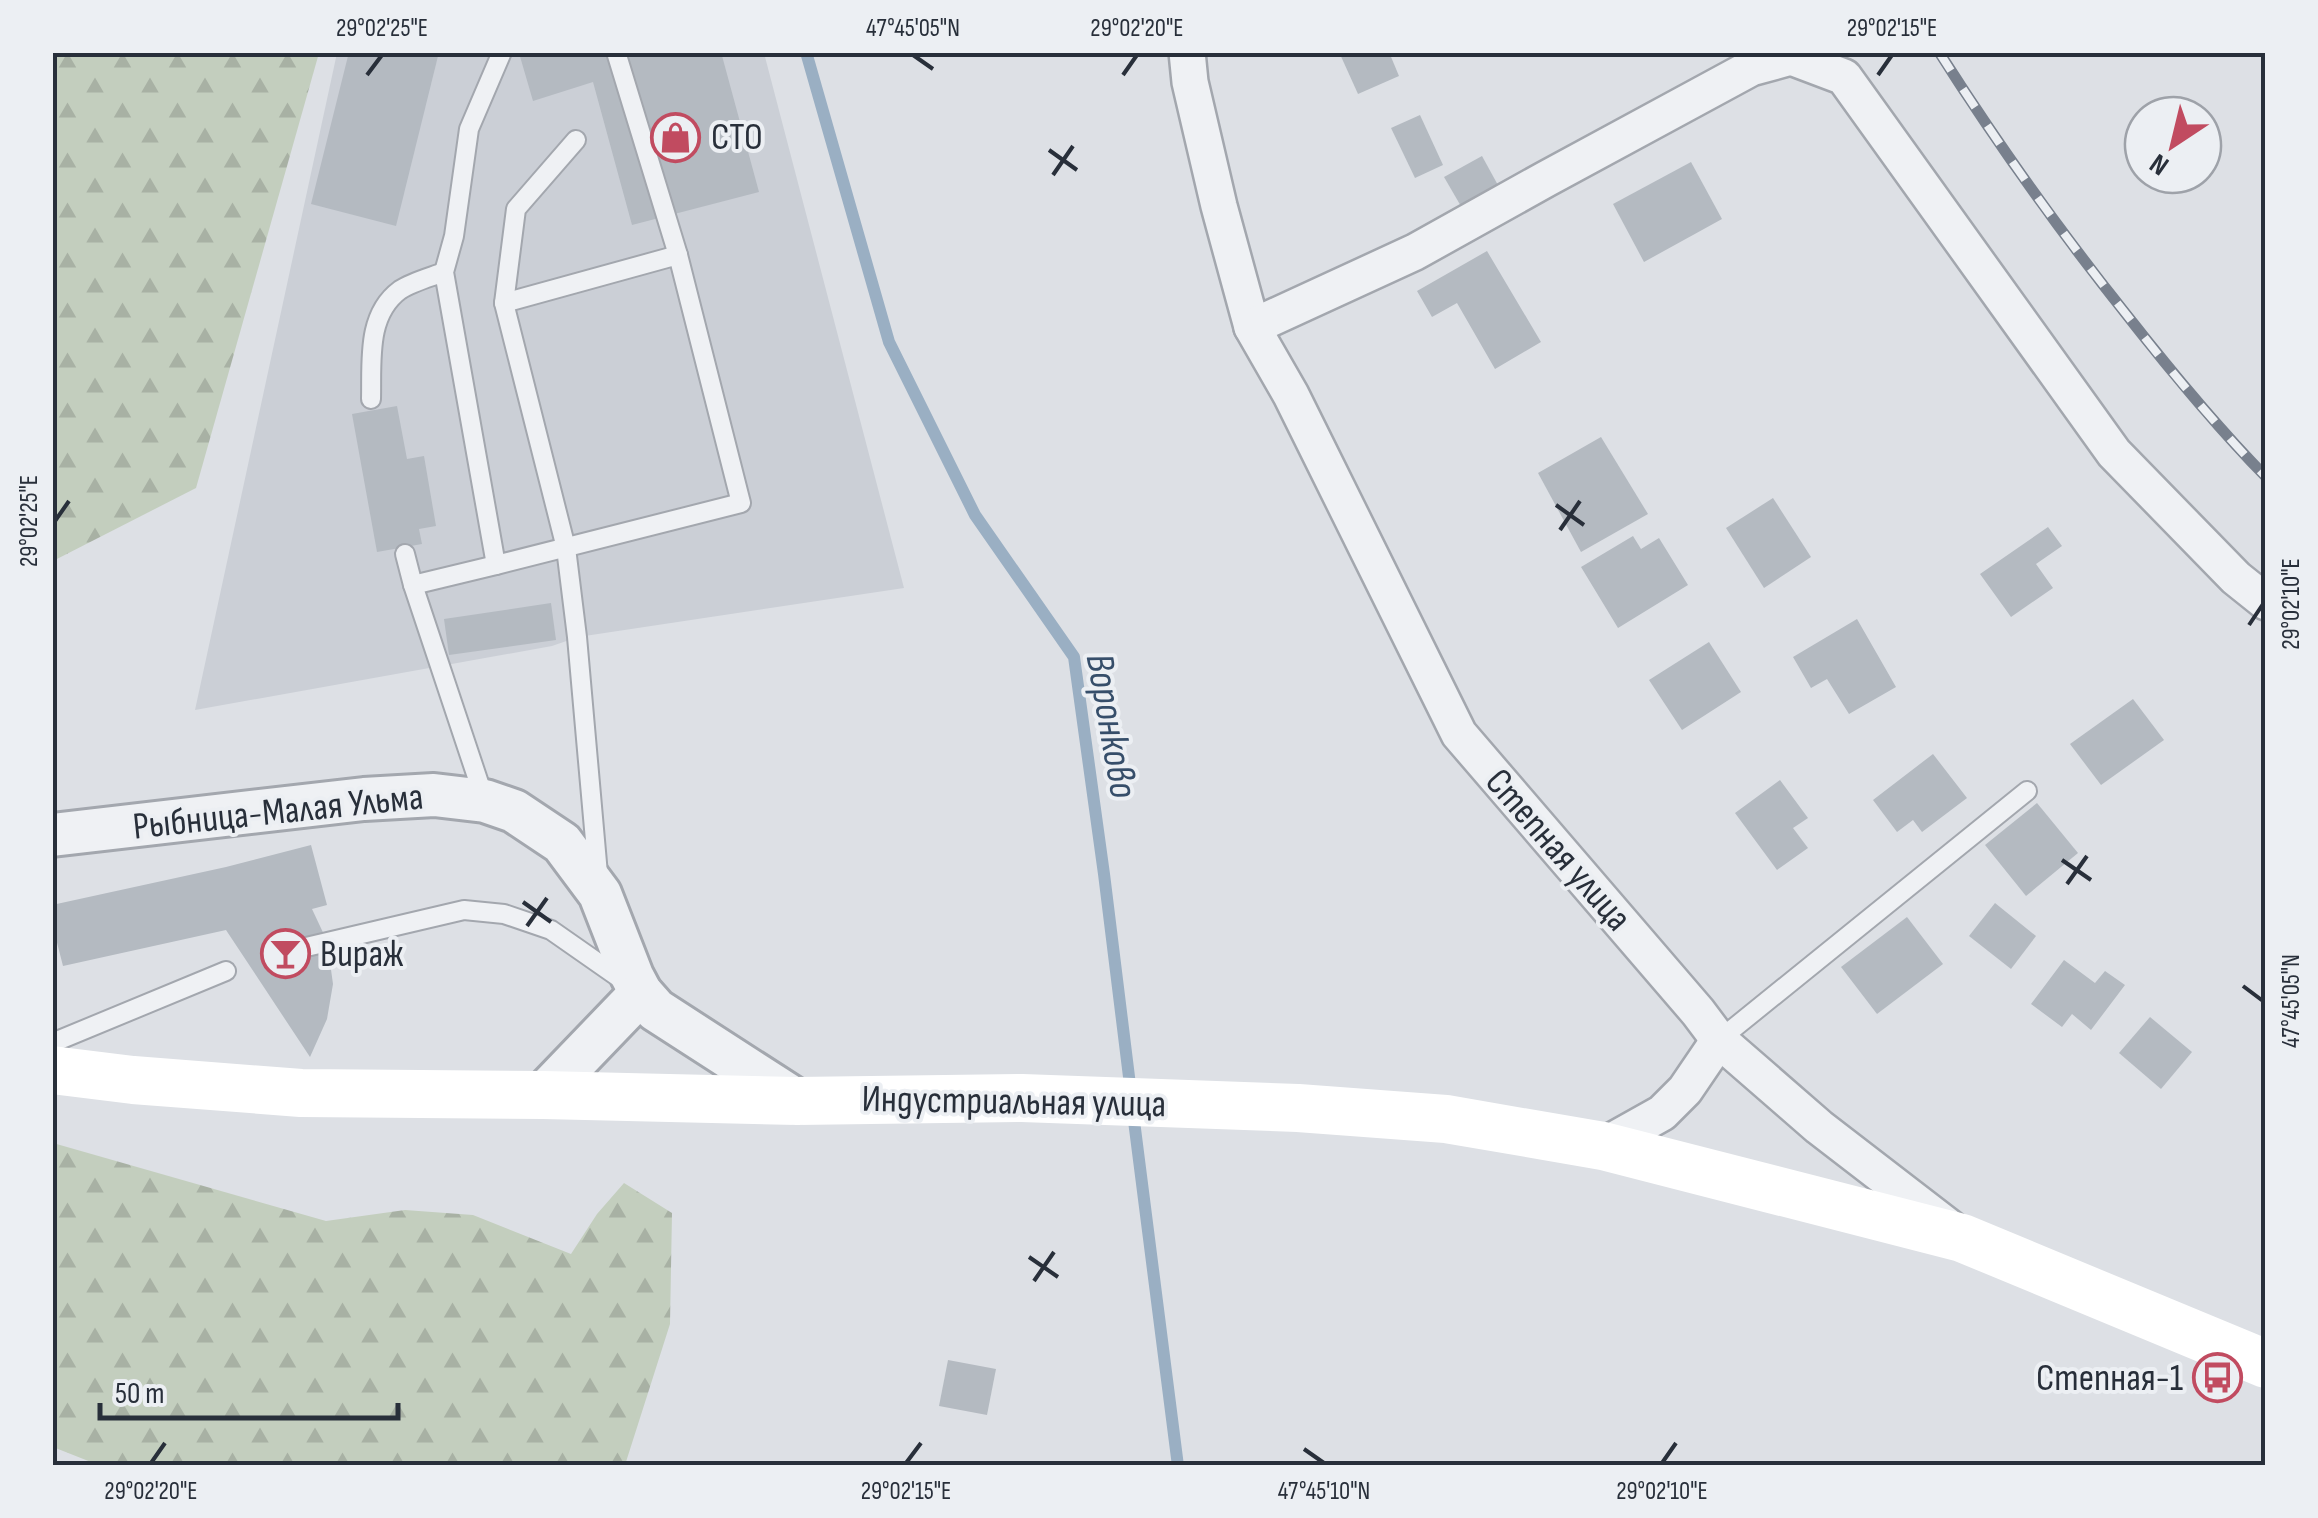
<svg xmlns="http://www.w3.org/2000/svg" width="2318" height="1518" viewBox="0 0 2318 1518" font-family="'Sofia Sans Condensed',sans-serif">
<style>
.built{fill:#cbcfd6}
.forest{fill:url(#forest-firs)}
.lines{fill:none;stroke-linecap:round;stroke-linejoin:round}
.stream{stroke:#9aafc3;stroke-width:12}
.building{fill:#b4bac1}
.service-casing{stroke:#a3a7ae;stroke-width:22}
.minor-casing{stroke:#a3a7ae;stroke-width:40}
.tertiary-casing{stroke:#a3a7ae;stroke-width:48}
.service{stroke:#eff1f4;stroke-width:18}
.minor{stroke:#eff1f4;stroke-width:35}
.tertiary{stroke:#eff1f4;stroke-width:42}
.secondary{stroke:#fff;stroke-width:48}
.rail-casing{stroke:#78808d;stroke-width:11}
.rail{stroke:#eceff3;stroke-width:8;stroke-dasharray:22;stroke-linecap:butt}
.ticks{fill:none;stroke:#282f3a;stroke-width:4}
.labels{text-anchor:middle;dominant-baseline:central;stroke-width:8;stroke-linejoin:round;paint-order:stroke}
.poi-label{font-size:38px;fill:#282f3a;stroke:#eceff3;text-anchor:start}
.street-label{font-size:38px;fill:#282f3a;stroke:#eceff3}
.water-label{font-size:40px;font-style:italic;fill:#364e6a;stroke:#eceff3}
.neatline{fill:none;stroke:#282f3a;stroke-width:4}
.ticks-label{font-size:25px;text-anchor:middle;fill:#282f3a}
</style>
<defs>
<pattern id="forest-firs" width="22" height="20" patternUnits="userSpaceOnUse" patternTransform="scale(2.5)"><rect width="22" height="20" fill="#c3cebe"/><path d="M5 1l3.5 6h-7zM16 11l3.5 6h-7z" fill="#a8b1a4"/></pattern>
</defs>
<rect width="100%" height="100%" fill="#dde0e5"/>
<!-- built -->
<polygon class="built" points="337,53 764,53 904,588 578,637 552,646 195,710"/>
<!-- forest -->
<g class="forest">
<polygon points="53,52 319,53 196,488 53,561"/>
<polygon points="53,1143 326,1221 405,1210 473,1215 571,1254 597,1214 624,1183 672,1213 670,1324 625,1465 101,1466 53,1447"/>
</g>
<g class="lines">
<!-- stream -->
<g class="stream">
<polyline points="806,52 889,342 975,515 1074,657 1104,874 1131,1093"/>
<polyline points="1133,1113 1178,1466"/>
</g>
</g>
<!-- building -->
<g class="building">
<polygon points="349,52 439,52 396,226 311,204"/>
<polygon points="721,52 759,192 632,225 593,82 533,101 519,53"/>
<polygon points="1339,52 1389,52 1399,76 1358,94"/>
<polygon points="1420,115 1443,165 1415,178 1391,128"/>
<polygon points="1482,156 1499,187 1462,208 1444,177"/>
<polygon points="1691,162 1722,219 1644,262 1613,204"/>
<polygon points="1487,251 1541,342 1495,369 1457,303 1432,317 1417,291"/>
<polygon points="397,406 407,459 424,456 436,526 419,529 422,544 377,552 352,414"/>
<polygon points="1601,437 1648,514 1581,552 1538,473"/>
<polygon points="1773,498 1811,557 1764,588 1726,528"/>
<polygon points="2048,527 2062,546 2036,564 2053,588 2011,617 1980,574"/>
<polygon points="1633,536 1641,549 1659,538 1688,585 1618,628 1581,567"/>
<polygon points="551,603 556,640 449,655 444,619"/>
<polygon points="1857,619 1896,687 1849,714 1827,679 1811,688 1793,657"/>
<polygon points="1709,642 1741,692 1682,730 1649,680"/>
<polygon points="2133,699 2164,740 2101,785 2070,744"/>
<polygon points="1933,754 1967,798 1922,832 1913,820 1897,832 1873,800"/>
<polygon points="1780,780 1808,818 1793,828 1808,848 1777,870 1735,813"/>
<polygon points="2037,803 2078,853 2026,896 1985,845"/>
<polygon points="311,845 327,905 312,909 327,941 333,984 327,1019 310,1057 226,930 63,966 52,923 52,905 226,867"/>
<polygon points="1995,903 2036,936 2011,969 1969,936"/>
<polygon points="1907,917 1943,964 1877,1014 1841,967"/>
<polygon points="2064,960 2095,983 2105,971 2125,985 2091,1030 2072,1014 2062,1027 2031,1004"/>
<polygon points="2150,1017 2192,1052 2161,1089 2119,1053"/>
<polygon points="948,1360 996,1369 987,1415 939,1406"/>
</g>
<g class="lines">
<defs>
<g id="service">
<polyline points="502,52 469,129 454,236 444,272 496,565 741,503 678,255 616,52"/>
<polyline points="576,140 516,209 504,303 566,548 577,637 598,874"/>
<polyline points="504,303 678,255"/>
<path d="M371 399C372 362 366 315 400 290 412 282 431 277 444 272"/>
<polyline points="405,554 413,585 496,565"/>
<polyline points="413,585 484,798"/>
<polyline points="302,948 464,910 504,914 551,930 624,981"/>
<polyline points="1719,1040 2027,791"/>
<polyline points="52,1043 226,971"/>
</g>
<g id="minor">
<polyline points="1187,52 1190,82 1219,206 1252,327 1291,395 1459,734 1698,1012 1719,1040 1819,1127 1954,1231"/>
<polyline points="1252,327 1415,252 1546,179 1751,68 1791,57 1844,77 2114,453 2236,578 2266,602"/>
<polyline points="1603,1146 1662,1113 1685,1090 1719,1040"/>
</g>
<g id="tertiary">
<polyline points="52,835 364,799 434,795 485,801 514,811 562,843 600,894 632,976 641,993 656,1010 797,1101"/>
<polyline points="543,1095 641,993"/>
</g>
</defs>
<!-- service casing -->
<use href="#service" class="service-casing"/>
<!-- minor casing -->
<use href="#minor" class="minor-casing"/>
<!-- tertiary casing -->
<use href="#tertiary" class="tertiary-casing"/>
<!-- service -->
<use href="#service" class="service"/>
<!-- minor -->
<use href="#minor" class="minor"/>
<!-- tertiary -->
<use href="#tertiary" class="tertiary"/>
<!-- secondary -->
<polyline class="secondary" points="52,1070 133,1080 301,1093 543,1095 797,1101 1022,1098 1298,1108 1446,1119 1603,1146 1962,1238 2266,1364"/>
<defs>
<path id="rail" d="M1939 52C1997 143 2059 230 2126 314 2170 370 2216 426 2266 477"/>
</defs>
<!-- rail casing -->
<use href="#rail" class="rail-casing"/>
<!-- rail -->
<use href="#rail" class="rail"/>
</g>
<!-- ticks -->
<path class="ticks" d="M913 55 933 69M367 75 382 55M1123 75 1137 55M1878 75 1892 55M1049 150 1077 170M1053 175 1073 146M1556 505 1584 525M55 521 69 501M1560 530 1580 501M2249 625 2263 604M2062 860 2091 880M2067 884 2087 856M523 902 551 922M527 926 547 898M2243 986 2263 1001M1029 1257 1058 1277M1034 1281 1054 1252M1304 1449 1324 1463M151 1463 165 1443M906 1463 921 1443M1662 1463 1676 1443"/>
<!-- icons -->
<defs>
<symbol id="shop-ring" viewBox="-11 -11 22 22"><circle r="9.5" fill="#eceff3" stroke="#c14b60" stroke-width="1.5"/><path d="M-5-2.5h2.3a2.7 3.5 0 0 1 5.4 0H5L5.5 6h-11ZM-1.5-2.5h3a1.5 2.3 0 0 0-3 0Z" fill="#c14b60"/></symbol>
<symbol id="bar-ring" viewBox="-11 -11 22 22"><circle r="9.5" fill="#eceff3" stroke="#c14b60" stroke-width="1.5"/><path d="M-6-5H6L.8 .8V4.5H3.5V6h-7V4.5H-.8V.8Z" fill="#c14b60"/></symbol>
<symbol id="bus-ring" viewBox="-11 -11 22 22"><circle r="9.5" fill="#eceff3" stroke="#c14b60" stroke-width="1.5"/><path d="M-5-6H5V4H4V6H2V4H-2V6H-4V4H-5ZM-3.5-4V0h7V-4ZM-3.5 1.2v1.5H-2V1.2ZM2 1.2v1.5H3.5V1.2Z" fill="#c14b60"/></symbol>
</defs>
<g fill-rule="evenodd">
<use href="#shop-ring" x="648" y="110" width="55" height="55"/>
<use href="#bar-ring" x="258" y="926" width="55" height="55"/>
<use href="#bus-ring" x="2190" y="1350" width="55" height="55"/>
</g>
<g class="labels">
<!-- poi labels -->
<g class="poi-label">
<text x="711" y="137">СТО</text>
<text x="320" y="954">Вираж</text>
<text x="2183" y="1378" text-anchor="end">Степная-1</text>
</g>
<!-- street labels -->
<g class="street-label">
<text transform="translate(278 812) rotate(-6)">Рыбница-Малая Ульма</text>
<text transform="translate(1558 850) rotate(49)">Степная улица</text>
<text transform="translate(1014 1102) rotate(1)">Индустриальная улица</text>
</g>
<!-- water labels -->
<g class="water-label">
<text transform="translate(1111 726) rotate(80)">Воронково</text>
</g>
</g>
<!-- border -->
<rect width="2318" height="1518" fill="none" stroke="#eceff3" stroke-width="110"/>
<!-- north arrow -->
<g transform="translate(2173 145) rotate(215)"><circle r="48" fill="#eceff3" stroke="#9ea2a9" stroke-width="2.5"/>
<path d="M0-8L18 38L0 25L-18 38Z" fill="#c14b60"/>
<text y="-15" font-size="28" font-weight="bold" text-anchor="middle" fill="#282f3a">N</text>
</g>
<!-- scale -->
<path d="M100 1403v15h298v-15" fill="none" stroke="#282f3a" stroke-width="5"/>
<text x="115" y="1403" font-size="30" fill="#282f3a" stroke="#eceff3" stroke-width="8" paint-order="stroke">50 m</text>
<rect x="55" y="55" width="2208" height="1408" class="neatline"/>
<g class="ticks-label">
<text x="382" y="36">29°02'25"E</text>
<text x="913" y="36">47°45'05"N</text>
<text x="1137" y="36">29°02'20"E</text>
<text x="1892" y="36">29°02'15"E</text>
<text transform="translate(28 521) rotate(-90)" y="9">29°02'25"E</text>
<text transform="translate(2290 604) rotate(-90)" y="9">29°02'10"E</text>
<text transform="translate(2290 1001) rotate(-90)" y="9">47°45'05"N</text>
<text x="151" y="1499">29°02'20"E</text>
<text x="906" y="1499">29°02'15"E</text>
<text x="1324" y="1499">47°45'10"N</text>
<text x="1662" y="1499">29°02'10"E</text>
</g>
</svg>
